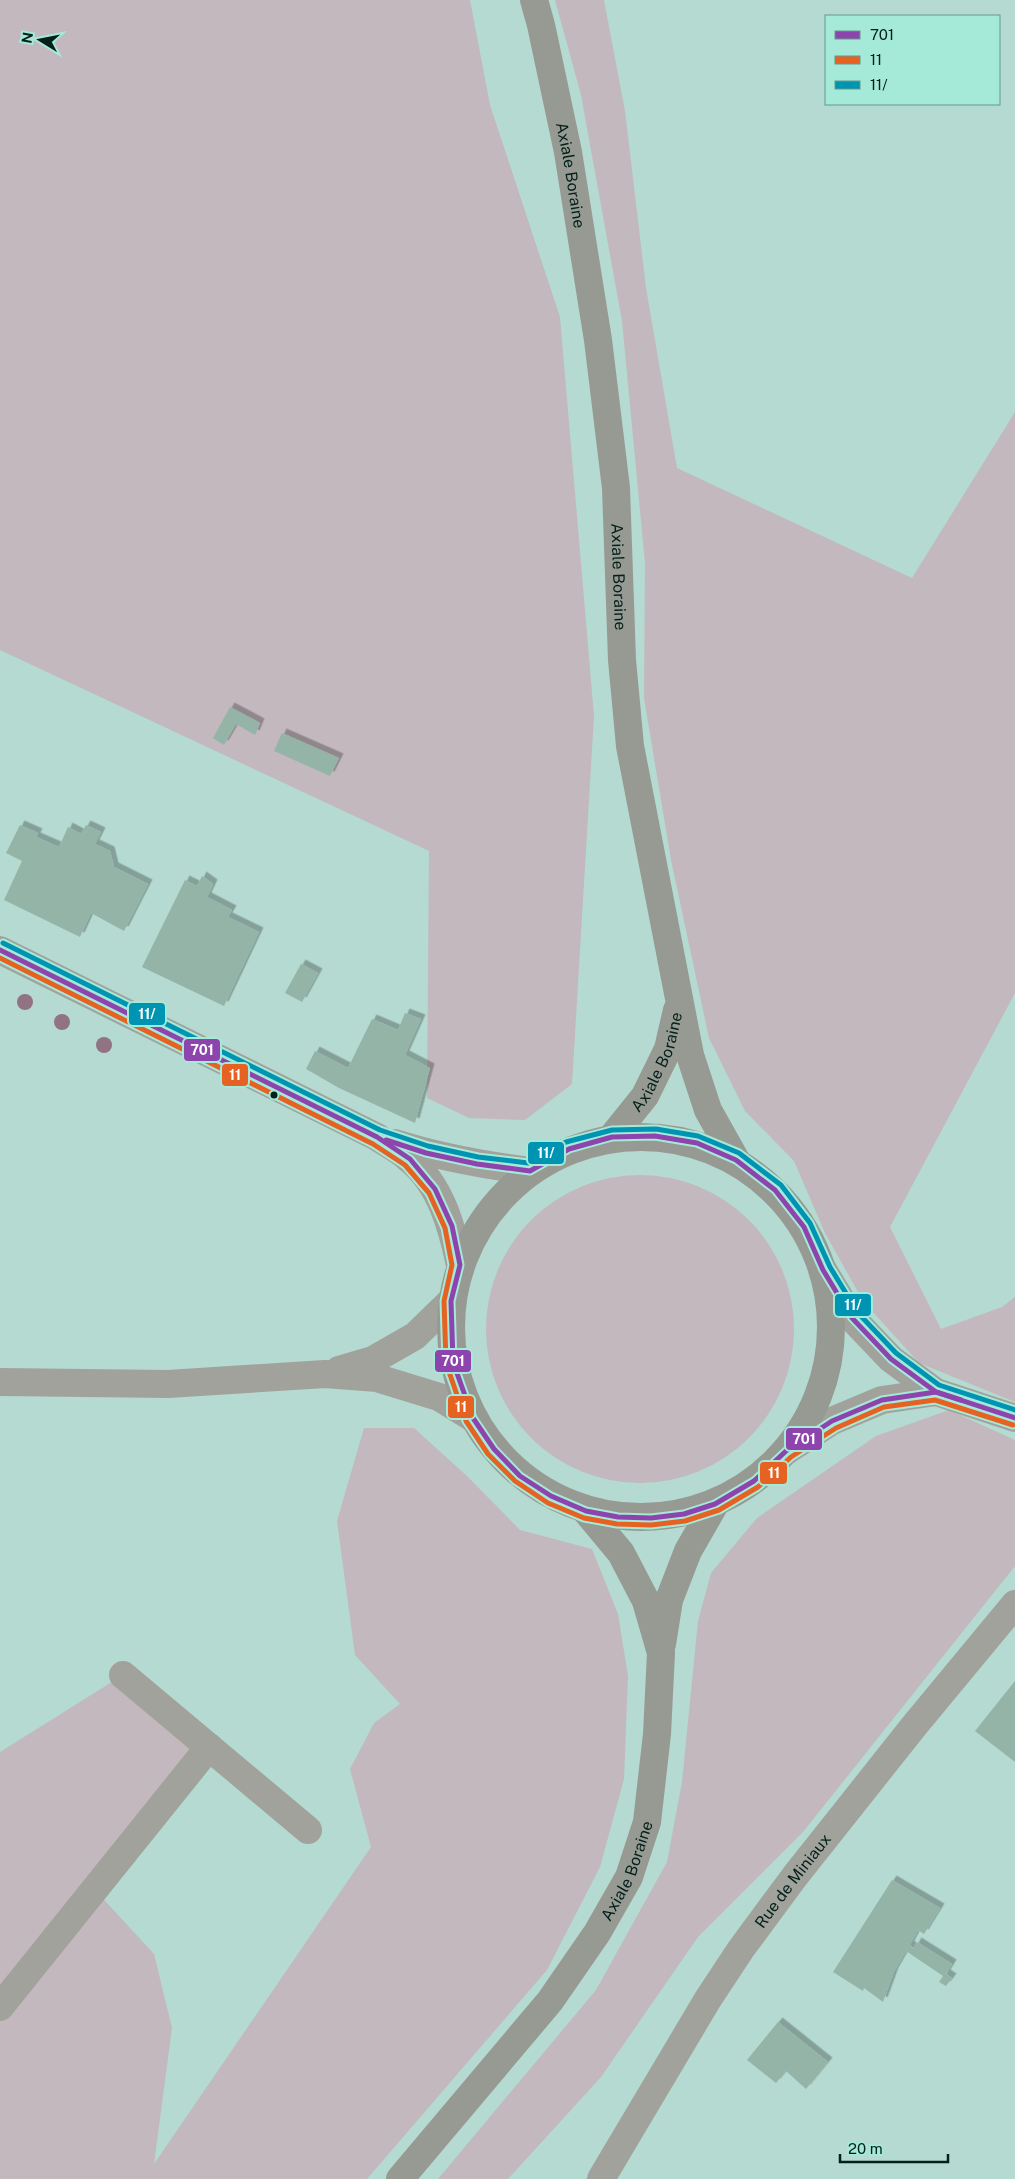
<svg xmlns="http://www.w3.org/2000/svg" width="1015" height="2179" viewBox="0 0 1015 2179" font-family="'Public Sans',sans-serif">
<style>
.green{fill:#c3b8bd}
.building{fill:#95b4a8;filter:url(#shadow)}
.lines{fill:none;stroke-linecap:round;stroke-linejoin:round}
.minor{stroke:#a2a29c;stroke-width:28}
.tertiary{stroke:#a2a29c;stroke-width:28}
.primary{stroke:#979a93;stroke-width:28}
.bus-1-casing{stroke:#a5e9d9;stroke-width:9}
.bus-2-casing{stroke:#a5e9d9;stroke-width:9}
.bus-3-casing{stroke:#a5e9d9;stroke-width:9}
.bus-1{stroke:#8e44ad;stroke-width:5}
.bus-2{stroke:#e66222;stroke-width:5}
.bus-3{stroke:#0094b3;stroke-width:5}
.tree{fill:#917383}
.bus-dot{fill:#03201a;stroke:#a5e9d9;stroke-width:2}
.labels{text-anchor:middle;dominant-baseline:central;stroke-width:5;stroke-linejoin:round;paint-order:stroke}
.street-label{font-size:16px;fill:#03201a;stroke:#a5e9d9}
.line-badge{stroke:#a5e9d9;stroke-width:2}
.badge-label{font-size:14px;text-anchor:middle;font-weight:bold;fill:#fff}
</style>
<defs>
<filter id="shadow"><feDropShadow dx="4.5" dy="-4.5" stdDeviation="0" flood-color="#0004"/></filter>
</defs>
<rect width="100%" height="100%" fill="#b4dad1"/>
<!-- green -->
<g class="green">
<polygon points="0,0 470,0 490,105 560,317 594,716 572,1084 525,1120 469,1118 427,1098 429,851 0,650"/>
<polygon points="555,0 604,0 625,111 646,288 677,468 912,578 1015,412 1015,993 890,1227 941,1329 1002,1307 1015,1297 1015,1402 919,1363 863,1301 825,1233 794,1161 745,1111 709,1038 671,860 644,698 645,563 622,321 581,95"/>
<circle cx="640" cy="1329" r="154"/>
<polygon points="949,1410 1015,1440 1015,1566 803,1832 698,1937 601,2077 508,2179 438,2179 596,1990 667,1862 682,1782 698,1621 711,1573 757,1518 876,1436"/>
<polygon points="364,1428 414,1428 468,1477 520,1530 592,1549 618,1614 628,1676 624,1779 600,1867 547,1970 367,2179 0,2179 0,1752 123,1675 209,1747 95,1890 154,1954 172,2028 154,2164 371,1847 350,1769 374,1723 400,1704 355,1655 337,1521"/>
</g>
<!-- building -->
<g class="building">
<polygon points="230,707 260,723 255,735 236,724 224,745 213,738"/>
<polygon points="282,733 339,758 330,776 274,751"/>
<polygon points="20,825 38,833 36,837 59,847 68,827 81,834 86,825 101,832 95,844 110,851 114,867 148,884 124,931 91,913 80,937 4,900 22,861 6,853"/>
<polygon points="202,876 213,884 207,897 232,910 228,917 259,932 224,1006 142,967 185,880 197,886"/>
<polygon points="301,964 318,973 302,1002 285,993"/>
<polygon points="405,1013 421,1019 405,1055 430,1068 415,1123 339,1088 306,1069 315,1051 348,1068 372,1019 398,1030"/>
<polygon points="1015,1681 1015,1762 975,1731"/>
<polygon points="892,1880 940,1908 924,1934 918,1930 910,1945 913,1949 917,1942 952,1964 946,1974 952,1978 946,1986 939,1982 943,1976 906,1951 894,1972 883,2002 864,1988 863,1991 833,1972"/>
<polygon points="778,2022 828,2062 806,2089 786,2071 776,2083 747,2060"/>
</g>
<g class="lines">
<!-- minor -->
<g class="minor">
<polyline points="339,1370 373,1360 415,1336 451,1301"/>
<polyline points="0,1382 168,1384 325,1374 377,1378 439,1397 473,1418"/>
<polyline points="123,1675 308,1830"/>
<polyline points="0,2007 209,1747"/>
<path id="s1" d="M601 2179 708 1999 741 1949 795 1876 914 1726 1015 1604"/>
</g>
<!-- tertiary -->
<g class="tertiary">
<path d="M0 950 377 1137C387 1144 400 1150 409 1159 441 1185 452 1227 460 1265"/>
<path d="M395 1143C439 1157 484 1165 530 1171"/>
<polyline points="823,1270 852,1318 891,1359 936,1392 1015,1418"/>
<polyline points="786,1451 832,1421 882,1400 936,1392"/>
</g>
<!-- primary -->
<g class="primary">
<path id="s2" d="M534 0 541 25 568 152 598 340 616 488 622 660 630 746 690 1055 708 1110 736 1160"/>
<circle cx="641" cy="1327" r="190"/>
<path id="s3" d="M612 1137 645 1096 668 1049 677 1010"/>
<polyline points="662,1644 669,1600 688,1551 715,1504"/>
<path id="s4" d="M400 2179 550 2001 597 1933 629 1877 647 1822 657 1734 661 1653 646 1601 621 1553 586 1511"/>
</g>
<defs>
<g id="bus-1">
<polyline points="0,950 377,1137 410,1159 435,1189 452,1226 460,1265 451,1301 453,1362 473,1418 494,1449 520,1476 551,1496 586,1511 618,1517 651,1518 684,1514 715,1504 754,1481 786,1451 832,1421 882,1400 936,1392 1015,1418"/>
<polyline points="386,1140 426,1153 477,1164 530,1171 569,1149 612,1137 655,1136 697,1143 736,1160 775,1190 804,1227 823,1270 852,1318 891,1359 936,1392 961,1400"/>
</g>
<polyline id="bus-2" points="0,958 373,1144 405,1165 429,1193 445,1228 452,1265 444,1301 446,1363 466,1421 488,1454 515,1481 548,1503 584,1518 617,1524 651,1525 685,1521 719,1510 758,1487 791,1457 836,1428 884,1407 935,1400 1013,1425"/>
<polyline id="bus-3" points="3,943 380,1130 428,1146 478,1157 528,1163 566,1142 612,1130 656,1129 698,1136 739,1153 781,1185 810,1223 830,1267 858,1313 896,1353 939,1385 1015,1410"/>
</defs>
<!-- bus-1 casing -->
<use href="#bus-1" class="bus-1-casing"/>
<!-- bus-2 casing -->
<use href="#bus-2" class="bus-2-casing"/>
<!-- bus-3 casing -->
<use href="#bus-3" class="bus-3-casing"/>
<!-- bus-1 -->
<use href="#bus-1" class="bus-1"/>
<!-- bus-2 -->
<use href="#bus-2" class="bus-2"/>
<!-- bus-3 -->
<use href="#bus-3" class="bus-3"/>
</g>
<!-- trees -->
<g class="tree">
<circle cx="25" cy="1002" r="8"/>
<circle cx="62" cy="1022" r="8"/>
<circle cx="104" cy="1045" r="8"/>
</g>
<!-- markers -->
<circle class="bus-dot" cx="274" cy="1095" r="4.5"/>
<g class="labels">
<!-- street labels -->
<g class="street-label">
<text stroke="none"><textPath href="#s2" startOffset="179">Axiale Boraine</textPath></text>
<text stroke="none"><textPath href="#s2" startOffset="584">Axiale Boraine</textPath></text>
<text stroke="none"><textPath href="#s3" startOffset="89">Axiale Boraine</textPath></text>
<text stroke="none"><textPath href="#s4" startOffset="385">Axiale Boraine</textPath></text>
<text stroke="none"><textPath href="#s1" startOffset="355">Rue de Miniaux</textPath></text>
</g>
</g>
<g class="line-badge">
<rect x="128" y="1002" width="38" height="24" rx="5" fill="#0094b3"/>
<rect x="183" y="1038" width="38" height="24" rx="5" fill="#8e44ad"/>
<rect x="221" y="1063" width="28" height="24" rx="5" fill="#e66222"/>
<rect x="527" y="1141" width="38" height="24" rx="5" fill="#0094b3"/>
<rect x="834" y="1293" width="38" height="24" rx="5" fill="#0094b3"/>
<rect x="434" y="1349" width="38" height="24" rx="5" fill="#8e44ad"/>
<rect x="447" y="1395" width="28" height="24" rx="5" fill="#e66222"/>
<rect x="785" y="1427" width="38" height="24" rx="5" fill="#8e44ad"/>
<rect x="759" y="1461" width="29" height="24" rx="5" fill="#e66222"/>
</g>
<g class="badge-label">
<text x="147" y="1019">11/</text>
<text x="202" y="1055">701</text>
<text x="235" y="1080">11</text>
<text x="546" y="1158">11/</text>
<text x="853" y="1310">11/</text>
<text x="453" y="1366">701</text>
<text x="461" y="1412">11</text>
<text x="804" y="1444">701</text>
<text x="774" y="1478">11</text>
</g>
<!-- legend -->
<rect x="825" y="15" width="175" height="90" fill="#a5e9d9" stroke="#64998d"/>
<rect x="835" y="31" width="25" height="8" fill="#8e44ad" stroke="#64998d"/>
<text x="870" y="40" font-size="15" fill="#03201a">701</text>
<rect x="835" y="56" width="25" height="8" fill="#e66222" stroke="#64998d"/>
<text x="870" y="65" font-size="15" fill="#03201a">11</text>
<rect x="835" y="81" width="25" height="8" fill="#0094b3" stroke="#64998d"/>
<text x="870" y="90" font-size="15" fill="#03201a">11/</text>
<!-- north arrow -->
<g transform="translate(40 40) rotate(280)" stroke="#a5e9d9" stroke-width="4" paint-order="stroke">
<path d="M0-4L9 19L0 12L-9 19Z" fill="#03201a"/>
<text y="-8" font-size="14" font-weight="bold" text-anchor="middle" fill="#03201a">N</text>
</g>
<!-- scale -->
<path d="M840 2154v8h108v-8" fill="none" stroke="#03201a" stroke-width="2.5"/>
<text x="848" y="2154" font-size="15" fill="#03201a" stroke="#a5e9d9" stroke-width="4" paint-order="stroke">20 m</text>
</svg>
